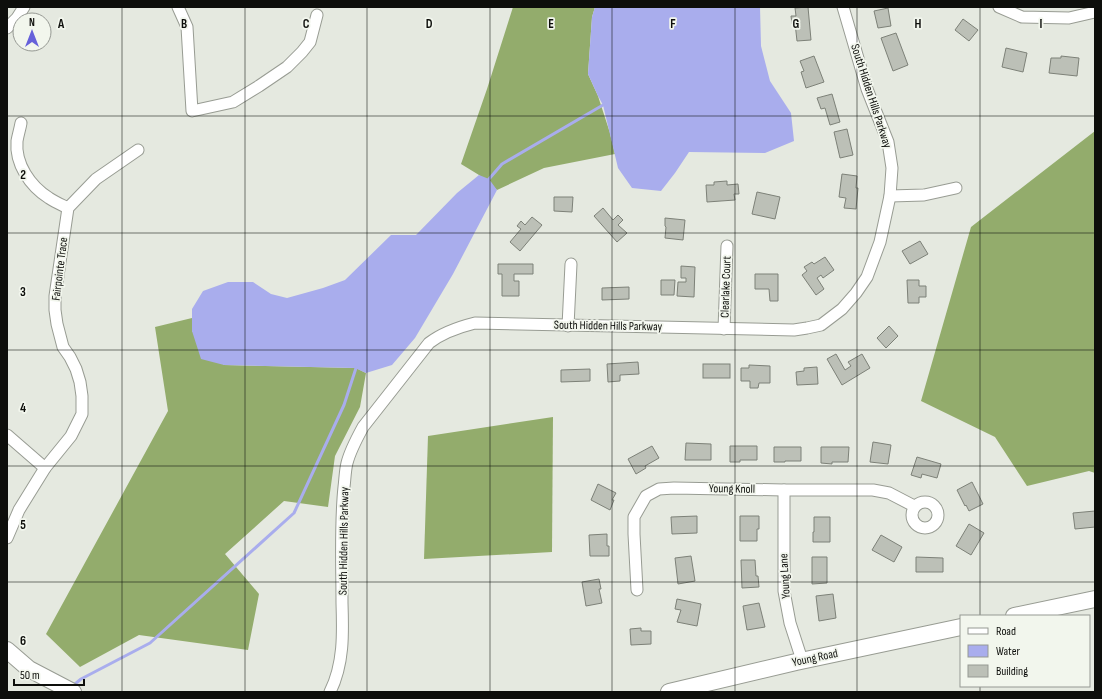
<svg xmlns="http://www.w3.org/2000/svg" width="1102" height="699" viewBox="0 0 1102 699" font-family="'Sofia Sans Condensed',sans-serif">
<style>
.forest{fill:#93ac6c}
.water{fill:#a9aded}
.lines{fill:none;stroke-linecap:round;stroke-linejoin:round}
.stream{stroke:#a9aded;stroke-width:3}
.building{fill:#bcc0b7;stroke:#7d8178}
.street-casing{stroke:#989c93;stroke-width:13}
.secondary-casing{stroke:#989c93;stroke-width:18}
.street{stroke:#fff;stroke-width:11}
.secondary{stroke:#fff;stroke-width:16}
.grid{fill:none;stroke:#0d0e0b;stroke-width:1;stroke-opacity:0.55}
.labels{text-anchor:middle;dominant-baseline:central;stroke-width:3.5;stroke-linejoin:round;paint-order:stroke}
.street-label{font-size:12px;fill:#0d0e0b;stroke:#f2f6ed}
.grid-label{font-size:13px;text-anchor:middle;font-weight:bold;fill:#0d0e0b;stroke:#f2f6ed;stroke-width:3.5;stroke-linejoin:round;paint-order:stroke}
</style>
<rect width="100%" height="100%" fill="#e5e9e0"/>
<!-- forest -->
<g class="forest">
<polygon points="513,7 595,7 592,17 588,74 598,96 610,133 615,154 544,168 497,190 479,175 461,164 487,89"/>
<polygon points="1095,131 1095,473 1089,471 1027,486 995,437 921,401 971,227"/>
<polygon points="192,318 192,331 224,365 356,368 366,373 360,407 335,456 328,507 284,501 225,554 259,594 248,650 139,635 80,667 46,634 168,411 155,327"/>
<polygon points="553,417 552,552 424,559 428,436"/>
</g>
<!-- water -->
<g class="water">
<polygon points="595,7 760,7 761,46 770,81 791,113 794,141 765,153 689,152 675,173 661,191 632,188 618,168 603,105 598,96 588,74 592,17"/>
<polygon points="479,175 489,179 497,190 453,274 415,338 392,365 366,373 355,368 224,365 201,359 192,331 192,309 203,291 228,282 253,282 271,294 287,298 323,288 345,280 391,235 416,235 457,193"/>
</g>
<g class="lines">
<!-- stream -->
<g class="stream">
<polyline points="489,179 502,164 603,105"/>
<polyline points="75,684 81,679 150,643 294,513 344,405 356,368"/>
</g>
</g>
<!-- building -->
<g class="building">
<polygon points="808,7 811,40 797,41 795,23 792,24 791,16 796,16 795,8"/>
<polygon points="888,8 891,26 878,28 874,11"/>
<polygon points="963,19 978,30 969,41 955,30"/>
<polygon points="896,33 908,65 893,71 881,38"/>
<polygon points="1006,48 1027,53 1023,72 1002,67"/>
<polygon points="814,56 824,82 806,88 801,72 804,71 800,61"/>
<polygon points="1061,56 1079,58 1077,76 1049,73 1051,58 1061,58"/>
<polygon points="832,94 840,122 830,125 825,108 821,109 817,98"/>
<polygon points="847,129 853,155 840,158 834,132"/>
<polygon points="842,174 857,176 856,188 858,188 856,209 844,208 846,198 839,197"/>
<polygon points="727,181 727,185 738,184 739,194 734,194 735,200 707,202 706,185 714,185 714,182"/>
<polygon points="757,192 780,197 775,219 752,214"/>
<polygon points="554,197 573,197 572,212 554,211"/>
<polygon points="603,208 613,220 618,215 623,220 618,225 627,233 617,242 594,216"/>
<polygon points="532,217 542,225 520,251 510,242 521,229 517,226 521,221 525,225"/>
<polygon points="665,218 685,220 683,240 665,238 666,227 665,226"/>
<polygon points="920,241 928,254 910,264 902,251"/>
<polygon points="825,257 834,270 823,278 821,275 817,278 824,289 816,295 802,275 807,271 804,267 812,262 814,264"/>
<polygon points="498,264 533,264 533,274 514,274 514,281 519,281 519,296 502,296 502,274 498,274"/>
<polygon points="681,266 695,267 694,297 677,296 678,282 686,282 686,278 681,278"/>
<polygon points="755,274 778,274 778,301 770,301 769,289 755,289"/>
<polygon points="661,280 675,280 674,295 661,295"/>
<polygon points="907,280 919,280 919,286 926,286 926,297 919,297 919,303 908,303"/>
<polygon points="629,287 629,299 602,300 602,288"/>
<polygon points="889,326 898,336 886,348 877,338"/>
<polygon points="836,354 845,370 851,366 848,362 862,354 870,368 842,385 827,359"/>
<polygon points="638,362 639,374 620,375 620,381 608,382 607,364"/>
<rect x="703" y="364" width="27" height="14"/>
<polygon points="749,365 770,366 770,383 759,383 758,388 750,388 750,381 741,381 741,368 749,368"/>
<polygon points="817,367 818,384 797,385 796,372 804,371 804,368"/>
<polygon points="590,369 590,381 561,382 561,370"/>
<polygon points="873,442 891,445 888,464 870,462"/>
<polygon points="686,443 711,444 711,460 685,460"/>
<polygon points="652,446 659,458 645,466 646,468 636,474 628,459"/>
<polygon points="730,446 757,446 757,460 740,460 740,462 730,462"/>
<polygon points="774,447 801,447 801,461 785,461 785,462 774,462"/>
<polygon points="821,447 849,447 848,462 832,462 832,464 821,463"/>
<polygon points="917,457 941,464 937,478 922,474 921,478 911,475"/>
<polygon points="972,482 983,504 969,511 966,505 965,506 957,490"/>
<polygon points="598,484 616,493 612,500 614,500 610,510 591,500"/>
<polygon points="1095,511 1095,527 1075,529 1073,513"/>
<polygon points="697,516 697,533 672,534 671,517"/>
<polygon points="740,516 759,516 759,529 757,529 757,541 740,541"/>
<polygon points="814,517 830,517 830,542 813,542 813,532 814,532"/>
<polygon points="969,524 984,533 971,555 956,546"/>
<polygon points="607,534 607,546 609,546 609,556 590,556 589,535"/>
<polygon points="881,535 902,547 894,562 872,550"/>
<polygon points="691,556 695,581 678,584 675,558"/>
<polygon points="812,557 827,557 827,583 812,584"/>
<polygon points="916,557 943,558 943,572 916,572"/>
<polygon points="741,560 755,560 756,576 758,576 759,587 742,588"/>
<polygon points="599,579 601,589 599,589 602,603 586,606 582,582"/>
<polygon points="833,594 836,618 819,621 816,596"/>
<polygon points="677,599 701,604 697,626 677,622 681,610 675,609"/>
<polygon points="759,603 765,627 747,630 743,606"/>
<polygon points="641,628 641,631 651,631 651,644 631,645 630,629"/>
</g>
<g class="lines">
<defs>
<g id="street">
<polyline points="178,7 187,27 192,111 233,102 259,86 287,67 302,52 310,42 317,15"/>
<polyline points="999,7 1022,17 1069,18 1095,12"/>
<polyline points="7,28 17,18 24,7"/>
<path d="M21 123C20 129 18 135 17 141 15 164 30 186 49 198 55 202 62 205 68 208"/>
<polyline points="890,196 924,195 956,188"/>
<polyline points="568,326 571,264"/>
<polyline points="724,329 727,246"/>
<polyline points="7,435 45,468"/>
<polyline points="784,490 784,591 790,623 802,660"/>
<circle cx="925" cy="515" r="13"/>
<polyline points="7,538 19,510 45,468 71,436 82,414 82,396 80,382 76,369 70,357 63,347 57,324 55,310 55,296 68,208 96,179 138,150"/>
<polyline points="637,590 634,534 634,517 646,496 659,489 674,488 784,490 873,490 889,493 914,506"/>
<path d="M330 692C344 664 343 633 342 603 342 565 340 525 344 487 345 480 345 471 347 463 350 451 357 438 363 427L429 343C442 333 459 327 475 323L794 330 807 328 821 325 842 309 856 293 867 277 880 242 890 196 892 168 888 142 867 89 843 7"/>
</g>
<g id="secondary">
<polyline points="1014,616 1095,599"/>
<polyline points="7,650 29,669 73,692"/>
<polyline points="669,692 796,662 961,627"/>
</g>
</defs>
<!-- street casing -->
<use href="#street" class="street-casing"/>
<!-- secondary casing -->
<use href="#secondary" class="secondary-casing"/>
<!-- street -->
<use href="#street" class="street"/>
<!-- secondary -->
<use href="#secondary" class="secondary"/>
</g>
<!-- grid -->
<path class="grid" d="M122 7V692M245 7V692M367 7V692M490 7V692M612 7V692M735 7V692M857 7V692M980 7V616M7 116H1095M7 233H1095M7 350H1095M7 466H1095M7 582H1095M980 686V692"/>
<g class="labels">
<!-- street labels -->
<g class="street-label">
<text transform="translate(871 96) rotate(72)">South Hidden Hills Parkway</text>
<text transform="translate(60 269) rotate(-83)">Fairpointe Trace</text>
<text transform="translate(726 287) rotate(-88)">Clearlake Court</text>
<text transform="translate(608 326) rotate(1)">South Hidden Hills Parkway</text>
<text transform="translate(732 489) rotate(1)">Young Knoll</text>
<text transform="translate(344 541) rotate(-89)">South Hidden Hills Parkway</text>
<text transform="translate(785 576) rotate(-93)">Young Lane</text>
<text transform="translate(815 658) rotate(-12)">Young Road</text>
</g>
</g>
<g class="grid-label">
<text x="61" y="28">A</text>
<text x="184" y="28">B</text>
<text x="306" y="28">C</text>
<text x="429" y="28">D</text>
<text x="551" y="28">E</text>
<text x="673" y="28">F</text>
<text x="796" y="28">G</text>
<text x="918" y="28">H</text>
<text x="1041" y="28">I</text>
<text x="23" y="179">2</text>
<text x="23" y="296">3</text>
<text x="23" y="412">4</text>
<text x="23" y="529">5</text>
<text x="23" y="645">6</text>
</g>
<!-- border -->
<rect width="1102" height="699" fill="none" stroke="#0d0e0b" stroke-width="16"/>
<!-- legend -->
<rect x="960" y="615" width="130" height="72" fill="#f2f6ed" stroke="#969993"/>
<rect x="968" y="628" width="20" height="6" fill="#ffffff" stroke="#969993"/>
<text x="996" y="635" font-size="12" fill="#0d0e0b">Road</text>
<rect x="968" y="645" width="20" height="12" fill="#a9aded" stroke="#969993"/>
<text x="996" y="655" font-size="12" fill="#0d0e0b">Water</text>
<rect x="968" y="665" width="20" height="12" fill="#bcc0b7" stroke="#969993"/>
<text x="996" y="675" font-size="12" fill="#0d0e0b">Building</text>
<!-- north arrow -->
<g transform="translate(32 32)"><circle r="19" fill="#f2f6ed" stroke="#969993"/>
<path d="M0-3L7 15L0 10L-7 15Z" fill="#6661da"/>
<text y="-6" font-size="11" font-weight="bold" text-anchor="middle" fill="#0d0e0b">N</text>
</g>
<!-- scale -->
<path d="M14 679v6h70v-6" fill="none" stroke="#0d0e0b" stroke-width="2"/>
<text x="20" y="679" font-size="12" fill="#0d0e0b" stroke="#f2f6ed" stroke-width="3" paint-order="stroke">50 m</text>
</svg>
